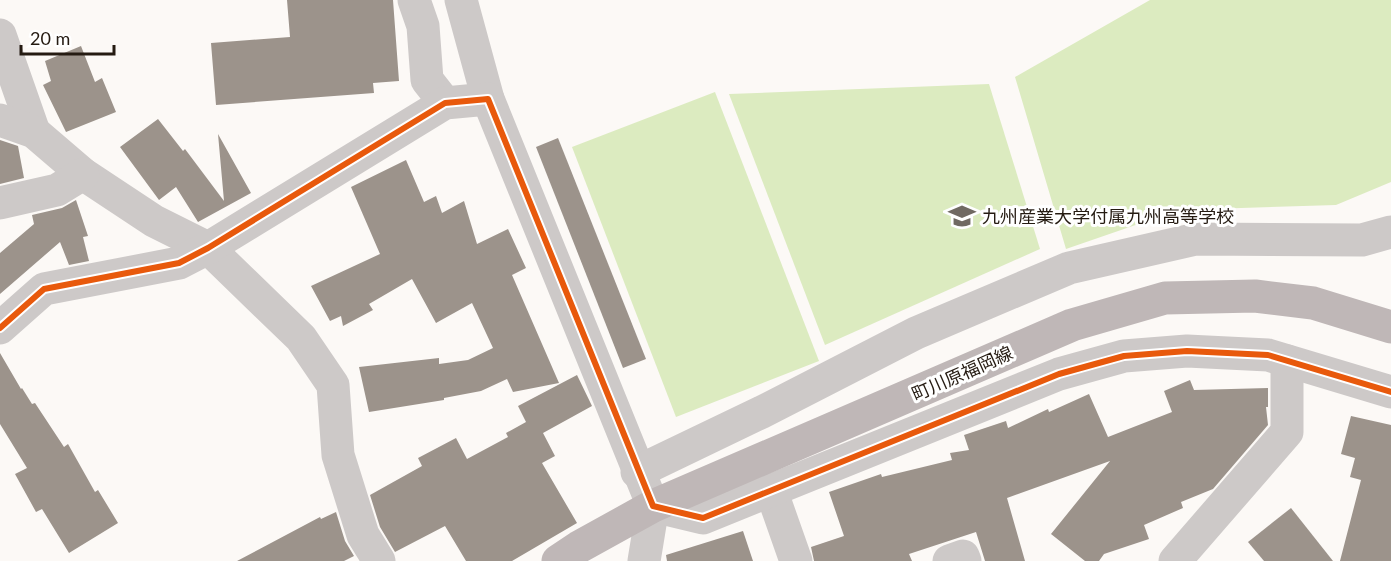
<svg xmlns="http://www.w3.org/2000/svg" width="1391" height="561" viewBox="0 0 1391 561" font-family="Lato,'Noto Sans JP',sans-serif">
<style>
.park{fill:#dcebc0}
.building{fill:#9c938b}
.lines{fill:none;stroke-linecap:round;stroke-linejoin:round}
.minor{stroke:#cdc9c8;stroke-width:33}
.major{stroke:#bfb7b7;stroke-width:33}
.cycleway-casing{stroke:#fff;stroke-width:10}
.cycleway{stroke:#e8590c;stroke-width:6}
.labels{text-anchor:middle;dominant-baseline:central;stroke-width:6;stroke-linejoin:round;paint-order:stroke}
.poi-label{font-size:18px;fill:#251b12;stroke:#fff;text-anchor:start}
.street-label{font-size:18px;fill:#251b12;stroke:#fff}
</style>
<rect width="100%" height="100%" fill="#fcf9f6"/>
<!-- park -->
<g class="park">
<polygon points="1150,0 1391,0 1391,182 1336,205 1179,210 1066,249 1015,77"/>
<polygon points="989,84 1040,249 825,345 729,94"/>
<polygon points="715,92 819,361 676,417 572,147"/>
</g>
<!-- building -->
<g class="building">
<polygon points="287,0 393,0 399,81 373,83 374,93 216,105 211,43 290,37"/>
<polygon points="81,46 95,82 102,78 116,112 66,132 43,85 51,81 45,61"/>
<polygon points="158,119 183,151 185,149 224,201 218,134 251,193 198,222 176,187 159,200 120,147"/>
<polygon points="558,138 646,359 623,368 536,147"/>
<polygon points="0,140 18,146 24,178 0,184"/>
<polygon points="406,160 424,202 436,196 442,213 464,201 477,244 508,229 526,268 512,275 559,383 513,392 507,379 481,391 444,398 444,400 369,412 359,367 439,358 439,364 468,360 493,348 472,303 436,323 412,279 369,304 373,310 343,326 341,316 330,321 311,286 380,254 351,187"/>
<polygon points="76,200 88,236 83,237 89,261 69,265 60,242 0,294 0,253 34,224 32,215 62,208"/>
<polygon points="0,353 21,389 22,388 32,404 35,403 64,447 68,444 95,492 98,490 118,523 69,553 42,509 36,512 15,474 27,468 0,424"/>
<polygon points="577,375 592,406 543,433 555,456 542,463 577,523 512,561 466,561 445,526 395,552 380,527 370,495 422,466 418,458 456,438 467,459 508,437 506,433 526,422 518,406"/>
<polygon points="1190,380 1194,390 1268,388 1268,407 1266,407 1268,425 1213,489 1181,502 1183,508 1144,525 1149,539 1104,554 1099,561 1085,561 1051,534 1110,461 1007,498 1025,561 985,561 976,532 909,554 912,561 814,561 811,547 844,536 829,492 881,474 882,477 952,460 950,453 969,450 964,435 1006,421 1008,428 1048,409 1049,412 1089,394 1108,437 1172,412 1164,391"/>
<polygon points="1351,416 1391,425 1391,561 1340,561 1361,480 1350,477 1355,458 1341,454"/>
<polygon points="1291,508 1333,561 1264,561 1248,542"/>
<polygon points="336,512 345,541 354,556 344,561 237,561 320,517 321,519"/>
<polygon points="743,531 753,561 667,561 666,555"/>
</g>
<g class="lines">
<!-- minor -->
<g class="minor">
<polyline points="414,0 423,26 427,80 445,103"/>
<polyline points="461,0 488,99 653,506 644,561"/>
<polyline points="0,35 34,132"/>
<polyline points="0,120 34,132 83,174 154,221 208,248 301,338 333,385 338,455 363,535 379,561"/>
<polyline points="0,203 57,190 83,174"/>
<polyline points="0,328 44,289 179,263 208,248 445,103 488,99"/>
<polyline points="637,472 762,412 916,333 1069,268 1196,239 1362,240 1391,232"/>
<polyline points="771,490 796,561"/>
<polyline points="653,506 703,518 1059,374 1124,356 1187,351 1268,355 1391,392"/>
<polyline points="949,561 963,556 965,561"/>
<polyline points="1175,561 1287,432 1287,361"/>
</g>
<!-- major -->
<polyline class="major" points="558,561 579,547 653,506 1072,325 1165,298 1255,296 1313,303 1391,327"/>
<defs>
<polyline id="cycleway" points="0,328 44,289 179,263 208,248 445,103 488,99 653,506 703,518 1059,374 1124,356 1187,351 1268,355 1391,392"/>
</defs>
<!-- cycleway casing -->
<use href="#cycleway" class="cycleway-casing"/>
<!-- cycleway -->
<use href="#cycleway" class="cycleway"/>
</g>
<!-- icons -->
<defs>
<symbol id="school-bare" viewBox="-9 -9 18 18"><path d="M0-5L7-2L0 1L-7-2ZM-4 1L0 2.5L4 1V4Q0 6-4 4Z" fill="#706962" stroke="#fff" stroke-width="2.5" paint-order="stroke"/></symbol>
</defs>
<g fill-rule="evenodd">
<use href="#school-bare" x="943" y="197" width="38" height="38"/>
</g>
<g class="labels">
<!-- poi labels -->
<g class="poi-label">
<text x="982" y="216">九州産業大学付属九州高等学校</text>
</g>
<!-- street labels -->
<g class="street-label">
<text transform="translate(962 373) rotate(-24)">町川原福岡線</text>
</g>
</g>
<!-- scale -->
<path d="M21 45v9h93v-9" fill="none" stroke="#251b12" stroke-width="3"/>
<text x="30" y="45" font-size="18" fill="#251b12" stroke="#ffffff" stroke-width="4.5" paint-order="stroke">20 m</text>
</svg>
